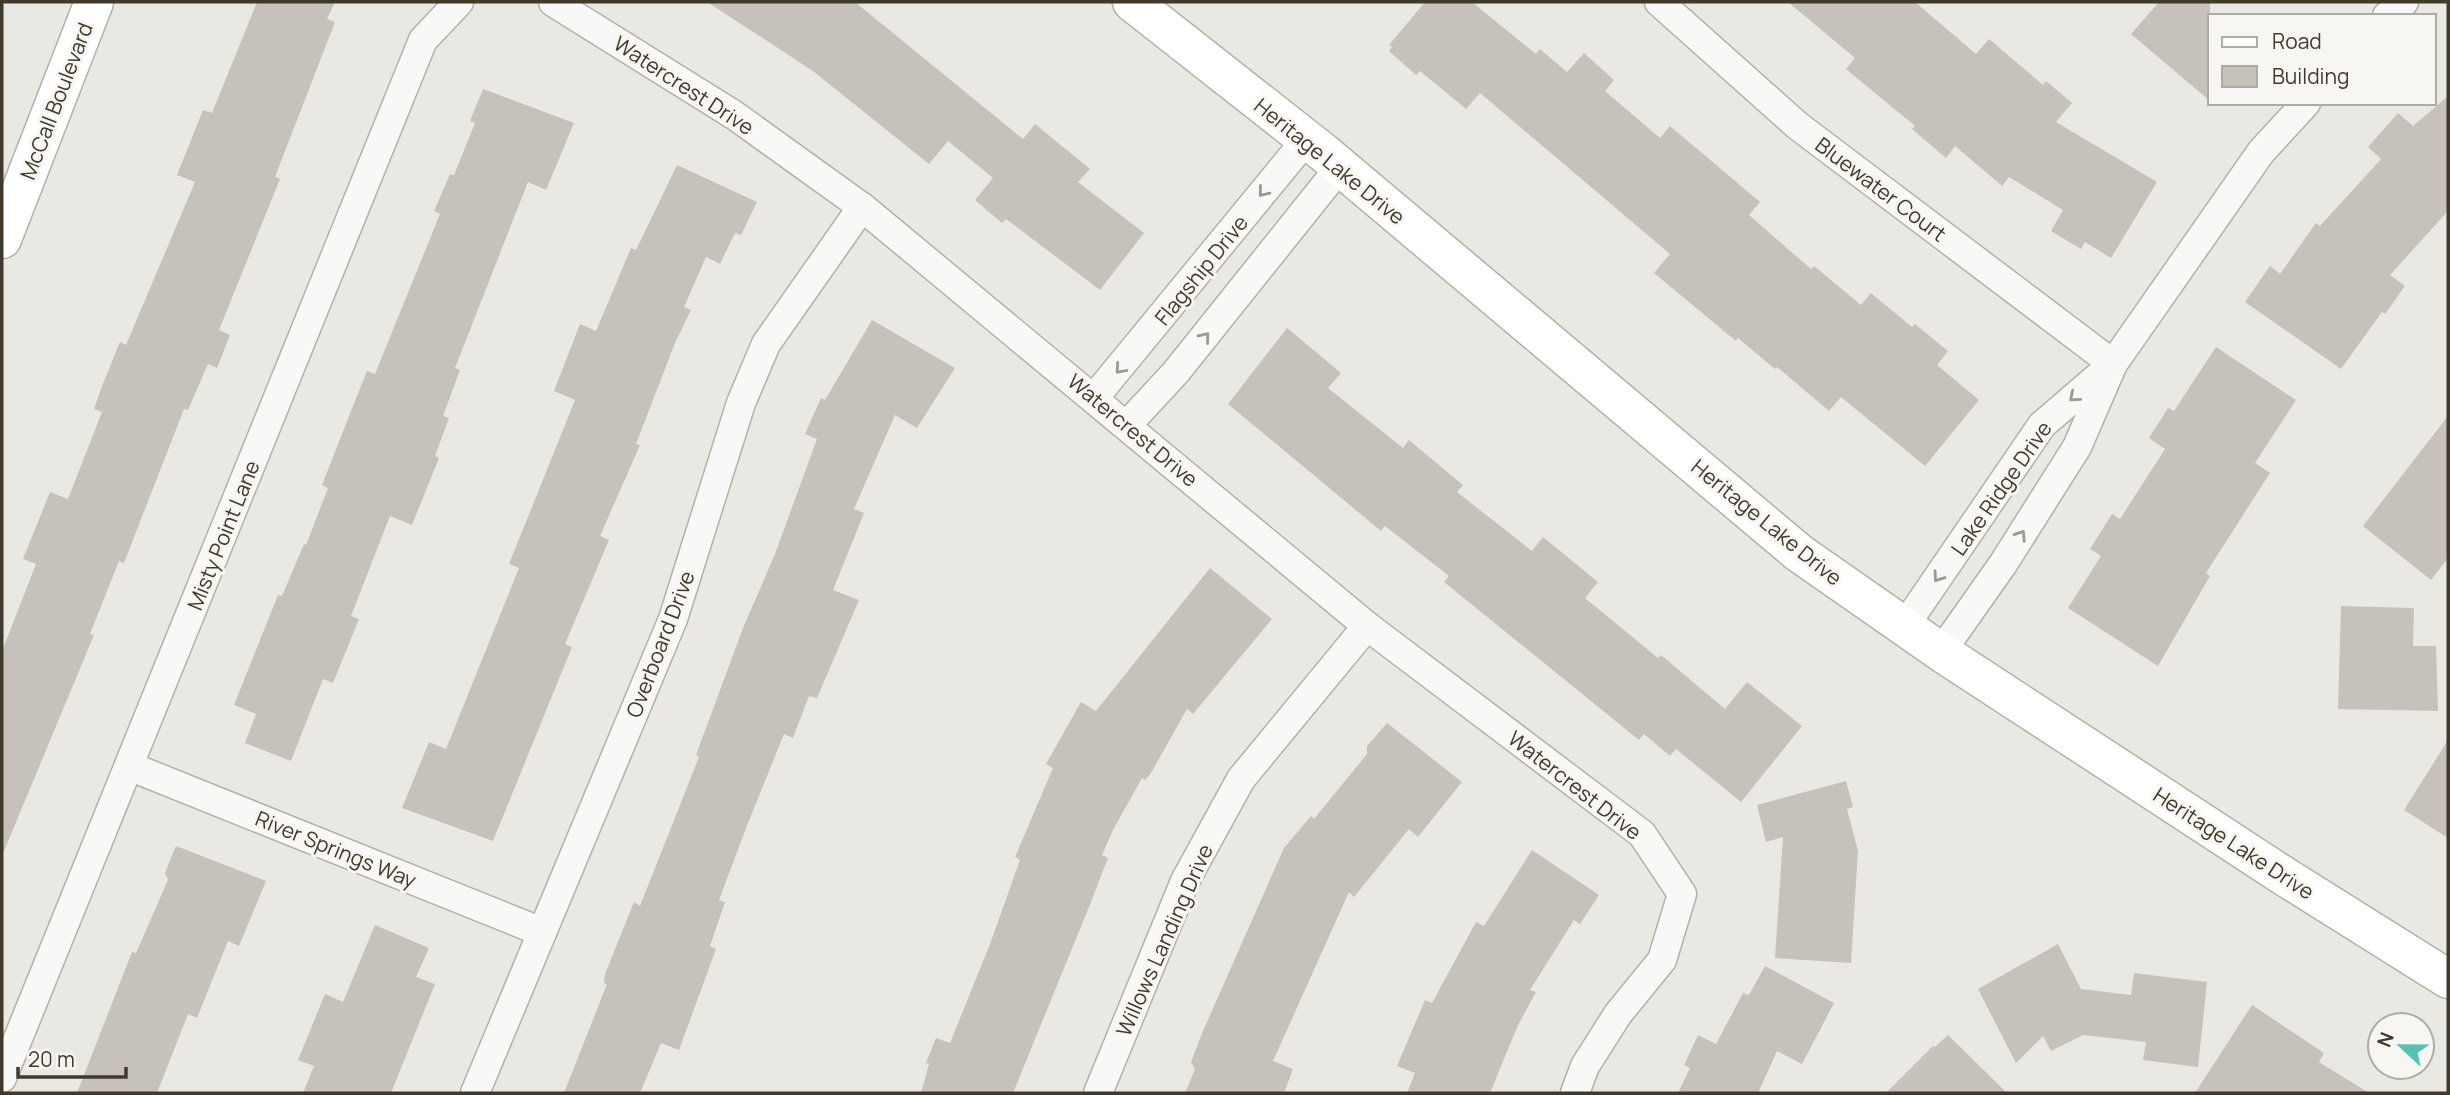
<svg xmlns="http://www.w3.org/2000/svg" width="2450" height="1095" viewBox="0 0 2450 1095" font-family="Manrope,sans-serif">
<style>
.building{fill:#c6c2bb}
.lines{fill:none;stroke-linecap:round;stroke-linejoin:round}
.street-casing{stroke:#b4b0a8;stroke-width:31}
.secondary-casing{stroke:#b4b0a8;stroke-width:41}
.street{stroke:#f8f8f6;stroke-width:28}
.secondary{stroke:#fff;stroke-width:38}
.oneway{stroke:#9c9991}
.labels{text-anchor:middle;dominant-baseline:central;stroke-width:6;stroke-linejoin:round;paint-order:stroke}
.street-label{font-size:21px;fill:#413a2c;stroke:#f7f6f3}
</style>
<rect width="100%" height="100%" fill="#eae8e3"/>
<!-- building -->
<g class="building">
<polygon points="257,2 335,2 327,19 335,22 275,177 280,179 219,330 230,335 217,368 208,364 188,410 184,409 124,563 119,561 90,634 94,635 2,856 2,651 36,564 23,559 50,492 68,499 102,412 94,409 102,386 120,342 126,345 195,182 177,175 203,110 212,113"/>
<polygon points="707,2 855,2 1023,139 1035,124 1090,169 1078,182 1144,233 1100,290 1006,219 1002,223 975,200 993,178 948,141 929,164 813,71"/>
<polygon points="1425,2 1472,2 1536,54 1540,49 1567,72 1584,53 1614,80 1605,91 1660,138 1670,126 1760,202 1749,215 1811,269 1814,266 1861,305 1871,293 1912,327 1915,324 1948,351 1937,365 1979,400 1925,466 1841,397 1829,411 1777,367 1775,369 1738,338 1736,341 1654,273 1670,254 1480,93 1466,109 1420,71 1416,75 1389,51 1392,47 1389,45"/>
<polygon points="1788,2 1915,2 1976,54 1989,39 2043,85 2046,81 2072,103 2056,122 2157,182 2111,258 2085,242 2081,249 2051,231 2063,210 2009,177 2002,186 1955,146 1946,158 1912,129 1915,126 1846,69 1855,58"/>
<polygon points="2159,2 2210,2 2210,101 2131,34"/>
<polygon points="483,89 574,123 546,190 528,182 455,368 460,370 443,416 449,418 435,456 439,458 412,525 390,516 351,616 359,619 333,683 323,679 291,761 245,743 256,714 234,705 278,595 282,596 304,544 306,545 328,488 322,485 353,406 367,371 375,374 440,214 434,211 450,174 454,175 475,123 470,121"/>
<polygon points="2448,96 2448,211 2390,275 2405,286 2385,314 2382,312 2341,369 2245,302 2270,266 2280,274 2316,223 2320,226 2381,159 2368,147 2398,113 2413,126"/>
<polygon points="677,165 757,202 741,235 735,233 720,264 706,257 684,307 691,310 675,343 636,444 640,445 600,536 609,540 565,644 572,647 493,841 402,808 429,742 446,749 519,568 509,564 575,400 554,391 580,324 596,331 631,248 636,250"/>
<polygon points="872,320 955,368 917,428 895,415 854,509 864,513 833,590 859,600 817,698 809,696 793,738 784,734 748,823 719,900 725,902 710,946 716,949 679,1050 661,1043 640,1093 564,1093 607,984 604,983 605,974 634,902 640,906 699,757 696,755 743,628 775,554 817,439 805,434 821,398 825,400"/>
<polygon points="1287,328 1341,373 1328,388 1403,448 1409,440 1463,485 1457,492 1532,551 1543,537 1598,582 1585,598 1658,658 1661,655 1725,709 1747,682 1802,726 1741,802 1676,749 1670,756 1644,734 1639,740 1444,582 1449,576 1385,526 1381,531 1228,404"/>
<polygon points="2216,347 2296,400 2255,463 2270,473 2206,573 2210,576 2158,666 2068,608 2101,556 2090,549 2112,514 2120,519 2165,449 2149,438 2168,408 2174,411"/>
<polygon points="2448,416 2448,558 2431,580 2363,526"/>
<polygon points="1210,568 1272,619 1193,714 1187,709 1151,773 1145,780 1142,778 1113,830 1102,855 1108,858 1089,907 1013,1093 921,1093 929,1064 926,1063 936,1038 950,1043 990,944 1020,860 1015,857 1053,768 1046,764 1081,702 1096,711"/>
<polygon points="2341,606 2414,608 2413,646 2436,646 2438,711 2338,709"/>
<polygon points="1387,723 1462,782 1418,837 1409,829 1354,897 1349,892 1273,1061 1293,1069 1284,1093 1185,1093 1195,1069 1191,1062 1203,1031 1284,848 1311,816 1314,819 1367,754 1367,746"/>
<polygon points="2448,740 2448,838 2404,810"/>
<polygon points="1846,781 1853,807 1847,809 1858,851 1851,963 1775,958 1783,837 1766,842 1757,805"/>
<polygon points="176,846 266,881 239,946 228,941 197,1018 188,1014 157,1093 77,1093 132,952 136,953 168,880 165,873"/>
<polygon points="1532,850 1599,895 1580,924 1574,920 1530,990 1536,992 1518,1025 1490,1093 1407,1093 1415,1073 1397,1066 1425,1000 1432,1003 1476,922 1484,926"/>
<polygon points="375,925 429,948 416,977 435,984 391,1093 303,1093 314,1066 298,1060 325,994 343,1002"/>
<polygon points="2058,944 2081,989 2131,995 2134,973 2207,982 2198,1067 2143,1060 2146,1042 2083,1035 2051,1051 2043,1036 2016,1063 1978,989"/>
<polygon points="1765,966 1834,1003 1802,1064 1777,1051 1758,1093 1678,1093 1690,1068 1684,1065 1698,1035 1716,1044 1743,993 1749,995"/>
<polygon points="2252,1005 2324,1053 2319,1062 2369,1093 2195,1093"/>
<polygon points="1948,1035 2007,1093 1886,1093 1933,1046 1935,1047"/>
</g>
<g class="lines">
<defs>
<g id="street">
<polyline points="553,2 734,115 862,207 1367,626 1642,834 1682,894 1662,960 1618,1014 1585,1066 1575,1093"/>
<polyline points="1659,2 1798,126 2113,364 2261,152 2306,103"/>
<polyline points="2387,16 2404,2"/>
<polyline points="1094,398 1306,140"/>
<polyline points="1127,425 1176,372 1340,167"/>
<polyline points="1904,627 2042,425 2113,364 2077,447 2003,564 1941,652"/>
<polyline points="129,766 542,932"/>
<polyline points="2,1078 423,40 459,2"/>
<polyline points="475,1093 673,619 741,403 766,344 862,207"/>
<polyline points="1098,1093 1185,881 1241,779 1367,626"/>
</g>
<g id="secondary">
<polyline points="1132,2 1324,153 1799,553 1941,652 2287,878 2448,979"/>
<polyline points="2,239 94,2"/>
</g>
</defs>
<!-- street casing -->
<use href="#street" class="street-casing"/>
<!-- secondary casing -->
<use href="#secondary" class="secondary-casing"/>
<!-- street -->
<use href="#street" class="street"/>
<!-- secondary -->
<use href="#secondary" class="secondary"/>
</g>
<!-- one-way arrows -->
<defs><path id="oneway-chevron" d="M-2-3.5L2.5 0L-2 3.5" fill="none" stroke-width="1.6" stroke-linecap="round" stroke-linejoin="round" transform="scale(1.75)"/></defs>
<g class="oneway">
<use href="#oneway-chevron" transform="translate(1263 192) rotate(129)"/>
<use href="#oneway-chevron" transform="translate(1205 337) rotate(-51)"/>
<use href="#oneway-chevron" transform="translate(1120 369) rotate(131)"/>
<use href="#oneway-chevron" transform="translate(2074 397) rotate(139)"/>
<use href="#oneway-chevron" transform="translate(2021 535) rotate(-57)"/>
<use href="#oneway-chevron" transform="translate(1938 577) rotate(125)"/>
</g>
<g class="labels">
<!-- street labels -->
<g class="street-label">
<text transform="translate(684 85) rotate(33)">Watercrest Drive</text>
<text transform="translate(56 101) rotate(-69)">McCall Boulevard</text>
<text transform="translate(1330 161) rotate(39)">Heritage Lake Drive</text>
<text transform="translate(1881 189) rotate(37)">Bluewater Court</text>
<text transform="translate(1201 270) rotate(-51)">Flagship Drive</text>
<text transform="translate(1133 430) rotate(40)">Watercrest Drive</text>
<text transform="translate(2001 488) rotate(-55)">Lake Ridge Drive</text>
<text transform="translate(1767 522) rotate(39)">Heritage Lake Drive</text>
<text transform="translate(223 535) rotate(-68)">Misty Point Lane</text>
<text transform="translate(660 644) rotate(-69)">Overboard Drive</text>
<text transform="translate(1575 785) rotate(38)">Watercrest Drive</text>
<text transform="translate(2234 843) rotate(33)">Heritage Lake Drive</text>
<text transform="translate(336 849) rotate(22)">River Springs Way</text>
<text transform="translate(1164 940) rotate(-66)">Willows Landing Drive</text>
</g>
</g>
<!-- border -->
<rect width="2450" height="1095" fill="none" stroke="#413a2c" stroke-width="7"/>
<!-- legend -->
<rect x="2208" y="14" width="228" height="91" fill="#f7f6f3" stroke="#aeaba3" stroke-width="2"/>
<rect x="2222" y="37" width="35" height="10" fill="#ffffff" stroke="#aeaba3" stroke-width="2"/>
<text x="2272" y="49" font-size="21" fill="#413a2c">Road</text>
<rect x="2222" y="66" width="35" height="21" fill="#c6c2bb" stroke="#aeaba3" stroke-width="2"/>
<text x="2272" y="84" font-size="21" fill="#413a2c">Building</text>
<!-- north arrow -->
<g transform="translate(2401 1046) rotate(292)"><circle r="33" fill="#f7f6f3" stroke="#aeaba3" stroke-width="2"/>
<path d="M0-5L12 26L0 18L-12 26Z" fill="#55c2b6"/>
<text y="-10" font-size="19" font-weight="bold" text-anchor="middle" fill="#413a2c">N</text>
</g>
<!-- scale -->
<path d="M18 1067v10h108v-10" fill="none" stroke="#413a2c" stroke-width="3.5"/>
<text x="28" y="1067" font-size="21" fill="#413a2c" stroke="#f7f6f3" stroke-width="5" paint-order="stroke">20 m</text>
</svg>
